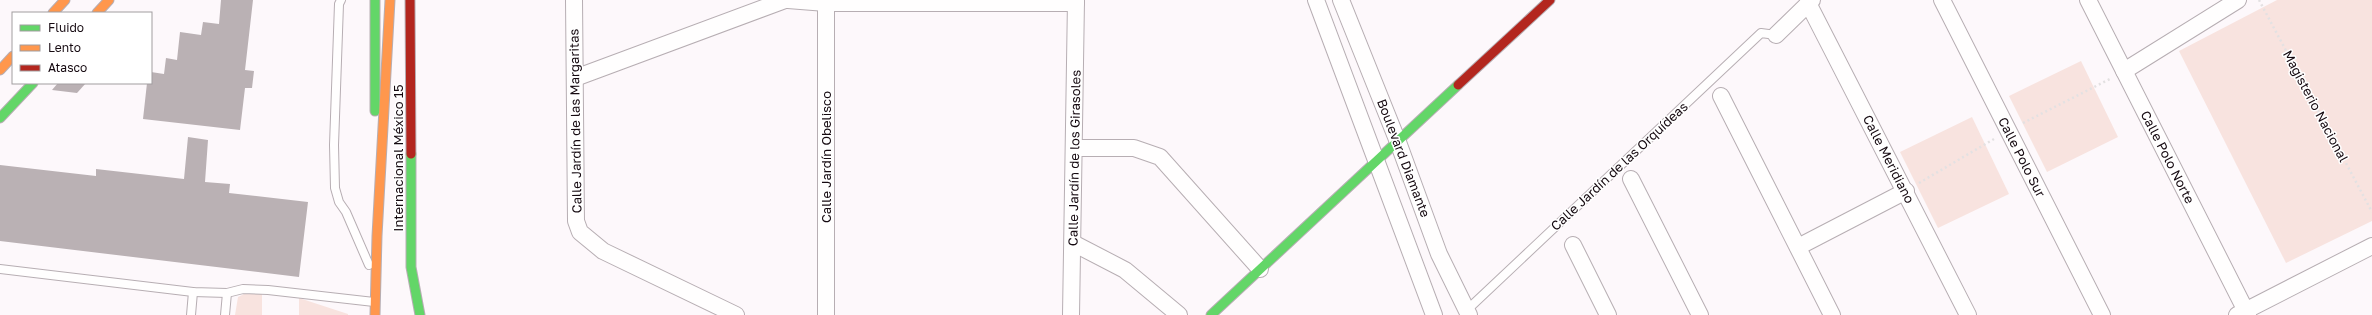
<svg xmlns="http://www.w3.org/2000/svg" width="2372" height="315" viewBox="0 0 2372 315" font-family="'Golos Text',sans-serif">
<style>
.green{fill:#f8e3df}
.building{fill:#bab1b4}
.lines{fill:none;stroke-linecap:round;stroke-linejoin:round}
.lane-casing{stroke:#b7aeb3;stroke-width:10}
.street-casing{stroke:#b7aeb3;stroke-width:18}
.fast-casing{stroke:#b7aeb3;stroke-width:11}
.slow-casing{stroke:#b7aeb3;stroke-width:11}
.jam-casing{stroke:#b7aeb3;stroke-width:11}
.path{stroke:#e3e1e2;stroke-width:2.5;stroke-dasharray:2 3;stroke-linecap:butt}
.lane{stroke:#fffefe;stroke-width:8}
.street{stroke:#fffefe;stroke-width:16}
.fast{stroke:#63d668;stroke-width:9}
.slow{stroke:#ff974d;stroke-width:9}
.jam{stroke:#b3261e;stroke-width:9}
.labels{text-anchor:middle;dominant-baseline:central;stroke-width:3;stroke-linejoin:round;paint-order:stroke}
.street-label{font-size:13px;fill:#150910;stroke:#fff}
</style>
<rect width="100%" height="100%" fill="#fdf8fb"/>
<!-- green -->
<g class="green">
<polygon points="2277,0 2372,0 2372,221 2286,263 2179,51"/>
<polygon points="2081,61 2118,137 2047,172 2009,96"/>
<polygon points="1972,117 2009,194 1938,228 1900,152"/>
<polygon points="246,293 262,294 262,315 235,315 238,297"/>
<polygon points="299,298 348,314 348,315 299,315"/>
</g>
<!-- building -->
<g class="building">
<polygon points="221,0 253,0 245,70 254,71 252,88 245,88 240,130 143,119 147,83 151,83 151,72 164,74 166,58 177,60 180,32 201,35 203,22 219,24"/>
<polygon points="58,83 86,83 77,93 52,90"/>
<polygon points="188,137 208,140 205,182 230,184 229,193 308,202 299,277 0,241 0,165 96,176 96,169 184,179"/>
</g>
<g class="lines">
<defs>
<g id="lane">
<polyline points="341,0 339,4 334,145 335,188 339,202 346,212 369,265"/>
<polyline points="0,269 193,292 227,293 243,289 268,290 374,302"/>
<polyline points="1467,310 1761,33 1776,35"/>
<polyline points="191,315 193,292"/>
<polyline points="225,315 227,293"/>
</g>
<g id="street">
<polyline points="574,0 576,221 580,232 603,251 736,315"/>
<polyline points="788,0 826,3 1076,3"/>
<polyline points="826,0 826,315"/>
<polyline points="1316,0 1434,315"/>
<polyline points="1341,0 1398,142 1439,254 1469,315"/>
<polyline points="1942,0 2102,315"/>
<polyline points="2088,0 2248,315"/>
<polyline points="1808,3 1968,315"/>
<polyline points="1776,35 1812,0"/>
<polyline points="2124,71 2238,0"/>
<polyline points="575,78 785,0"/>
<polyline points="1721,96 1832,315"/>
<polyline points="1074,148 1134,148 1160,157 1260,269"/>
<polyline points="1631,179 1700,315"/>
<polyline points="1073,243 1125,270 1179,315"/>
<polyline points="1573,245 1608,315"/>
<polyline points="1798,247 1906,191"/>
<polyline points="1071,315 1076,0"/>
<polyline points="2237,315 2372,246"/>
</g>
<g id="fast">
<polyline points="375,0 375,111"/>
<polyline points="0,118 33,83"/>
<polyline points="411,154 411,267 420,315"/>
<polyline points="1211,315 1458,85"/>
</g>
<g id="slow">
<polyline points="53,13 65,0"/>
<polyline points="97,13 109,0"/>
<polyline points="0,70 13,56"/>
<polyline points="375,315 377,236 390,0"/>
</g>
<g id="jam">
<polyline points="410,0 411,154"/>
<polyline points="1458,85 1550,0"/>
</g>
</defs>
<!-- lane casing -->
<use href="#lane" class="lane-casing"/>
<!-- street casing -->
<use href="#street" class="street-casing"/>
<!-- fast casing -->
<use href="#fast" class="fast-casing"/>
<!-- slow casing -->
<use href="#slow" class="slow-casing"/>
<!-- jam casing -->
<use href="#jam" class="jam-casing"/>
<!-- path -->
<g class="path">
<polyline points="2259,0 2372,212"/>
<polyline points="2023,123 2110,79"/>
<polyline points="1919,183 1994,139"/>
</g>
<!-- lane -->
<use href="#lane" class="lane"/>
<!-- street -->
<use href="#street" class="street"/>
<!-- fast -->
<use href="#fast" class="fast"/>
<!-- slow -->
<use href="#slow" class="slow"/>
<!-- jam -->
<use href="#jam" class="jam"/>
</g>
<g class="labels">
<!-- street labels -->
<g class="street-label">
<text transform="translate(2316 106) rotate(62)">Magisterio Nacional</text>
<text transform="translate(575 121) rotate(-91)">Calle Jardín de las Margaritas</text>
<text transform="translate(826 157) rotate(-90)">Calle Jardín Obelisco</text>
<text transform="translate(2022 157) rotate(63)">Calle Polo Sur</text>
<text transform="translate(2168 157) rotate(63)">Calle Polo Norte</text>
<text transform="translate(398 158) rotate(-90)">Internacional México 15</text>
<text transform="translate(1074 158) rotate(-89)">Calle Jardín de los Girasoles</text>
<text transform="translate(1404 158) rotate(69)">Boulevard Diamante</text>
<text transform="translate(1889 159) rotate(63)">Calle Meridiano</text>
<text transform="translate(1619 166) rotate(-43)">Calle Jardín de las Orquídeas</text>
</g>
</g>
<!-- legend -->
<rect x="12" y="12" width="140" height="72" fill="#ffffff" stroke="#a19d9f"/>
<rect x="20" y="25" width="20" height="6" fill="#63d668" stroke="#a19d9f"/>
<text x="48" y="32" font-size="12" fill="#150910">Fluido</text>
<rect x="20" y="45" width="20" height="6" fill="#ff974d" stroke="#a19d9f"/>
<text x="48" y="52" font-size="12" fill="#150910">Lento</text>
<rect x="20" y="65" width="20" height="6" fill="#b3261e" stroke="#a19d9f"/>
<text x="48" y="72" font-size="12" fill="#150910">Atasco</text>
</svg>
